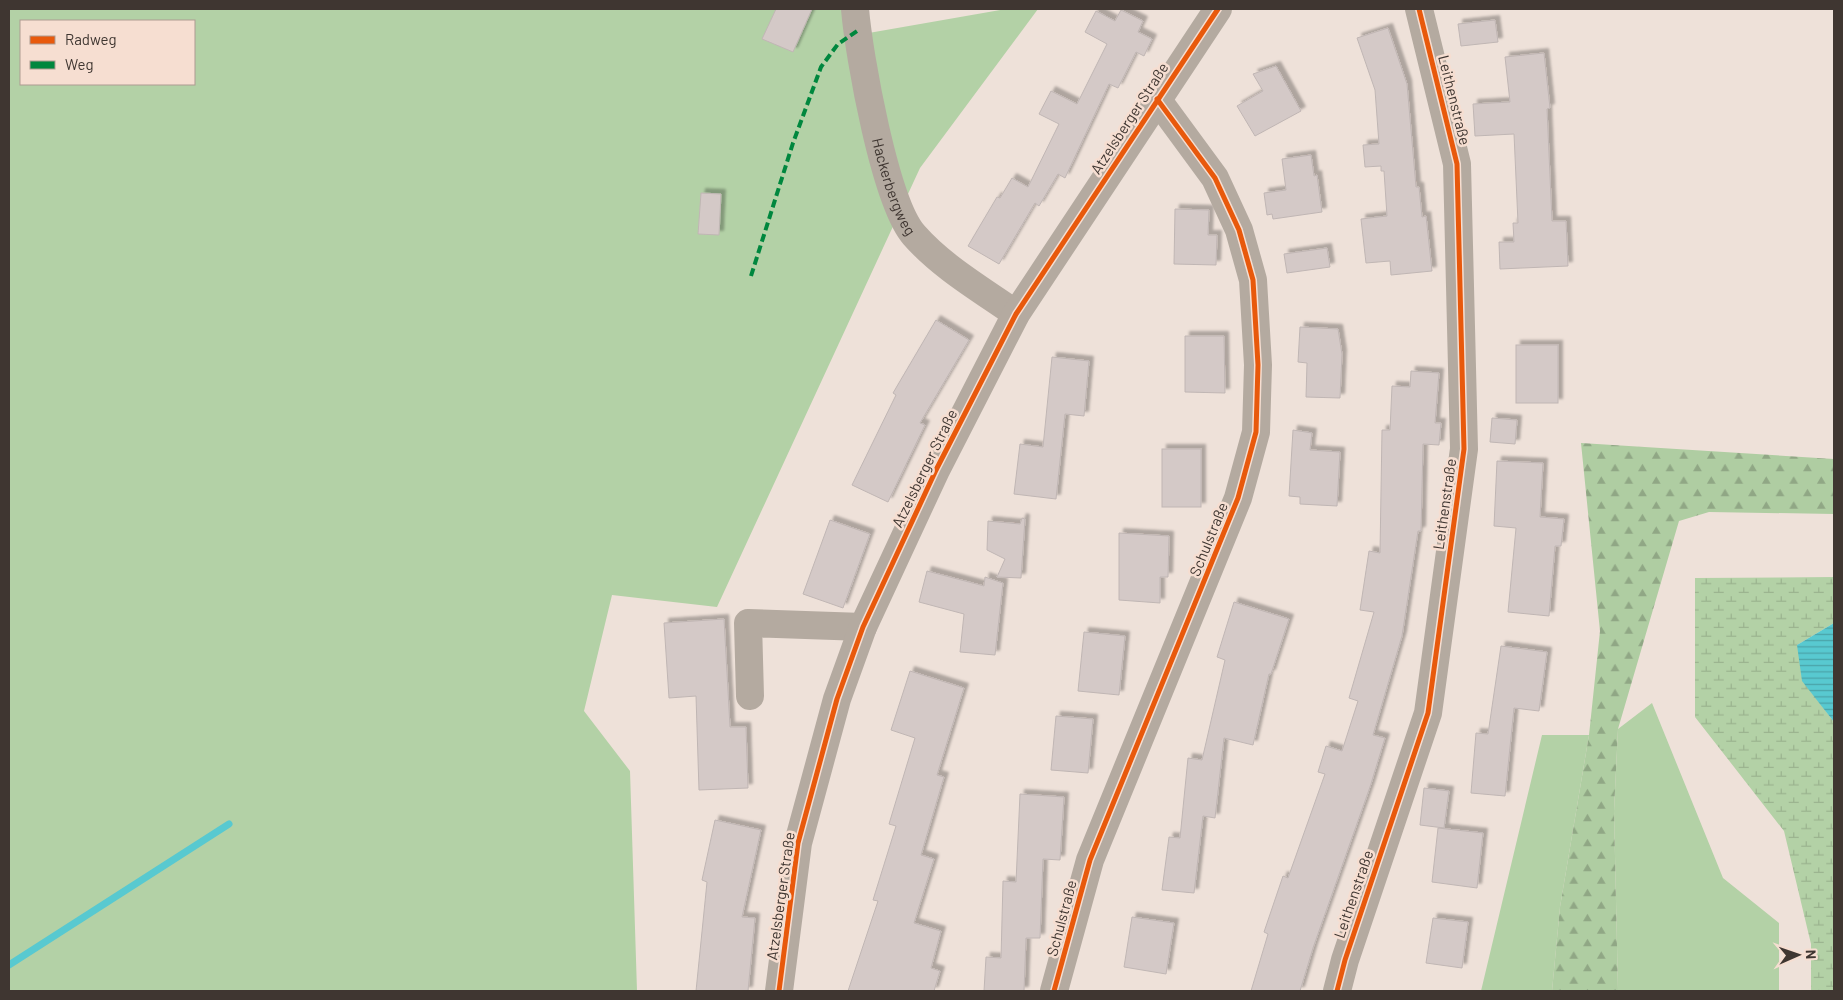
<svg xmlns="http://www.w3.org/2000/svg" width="1843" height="1000" viewBox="0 0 1843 1000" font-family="Barlow,sans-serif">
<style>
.green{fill:#b3d1a6;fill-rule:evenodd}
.forest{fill:url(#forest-firs)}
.wetland{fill:url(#wetland-marsh)}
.water{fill:url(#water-rules)}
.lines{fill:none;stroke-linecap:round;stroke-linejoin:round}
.stream{stroke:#58c9d0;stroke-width:7}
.building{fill:#d4c9c7;stroke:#c0b6b4;filter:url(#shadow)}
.minor{stroke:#b4aaa0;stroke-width:28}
.quiet{stroke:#00873e;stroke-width:4;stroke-dasharray:8 4;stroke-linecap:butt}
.cycleway-casing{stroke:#f6ded1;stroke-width:8}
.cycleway{stroke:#e8590c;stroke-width:5}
.labels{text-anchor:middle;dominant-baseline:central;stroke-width:5;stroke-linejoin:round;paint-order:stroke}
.street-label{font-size:15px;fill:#3f3631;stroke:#f6ded1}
</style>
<defs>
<pattern id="forest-firs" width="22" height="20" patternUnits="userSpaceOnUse" patternTransform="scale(1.25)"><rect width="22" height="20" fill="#afcda2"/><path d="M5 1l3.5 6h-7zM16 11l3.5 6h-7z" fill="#90a785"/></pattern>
<pattern id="wetland-marsh" width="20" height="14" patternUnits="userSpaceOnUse" patternTransform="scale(1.25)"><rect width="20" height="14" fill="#b3d1a6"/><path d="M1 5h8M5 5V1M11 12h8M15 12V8" fill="none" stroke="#9bb48f"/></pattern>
<pattern id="water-rules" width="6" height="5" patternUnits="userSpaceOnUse" patternTransform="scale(1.25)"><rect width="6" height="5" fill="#58c9d0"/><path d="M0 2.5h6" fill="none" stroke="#4aa4a9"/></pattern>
<filter id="shadow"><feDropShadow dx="4.5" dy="-4.5" stdDeviation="1" flood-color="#0004"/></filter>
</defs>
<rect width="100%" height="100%" fill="#eee1d9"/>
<!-- green -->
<g class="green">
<path d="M9 9H862L863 34 1006 9H1038L920 168 717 607 612 595 584 711 630 771 637 991H9ZM21 21H194V84H21Z"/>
<polygon points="1652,703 1723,878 1779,923 1779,991 1618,991 1614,811 1618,729"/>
<polygon points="1542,735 1589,735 1560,907 1552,991 1481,991"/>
</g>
<!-- forest -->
<polygon class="forest" points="1581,443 1834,459 1834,514 1709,512 1679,521 1618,729 1614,811 1618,991 1552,991 1560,907 1589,735 1600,631"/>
<!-- wetland -->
<polygon class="wetland" points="1834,577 1834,623 1797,645 1825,710 1834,722 1834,991 1811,991 1811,944 1784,831 1695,717 1695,578"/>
<!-- water -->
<polygon class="water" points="1834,623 1834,722 1802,681 1797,645"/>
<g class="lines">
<!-- stream -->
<polyline class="stream" points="9,965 229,824"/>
</g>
<!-- building -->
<g class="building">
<polygon points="776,9 812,9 793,52 762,39"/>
<polygon points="1121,10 1143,21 1138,32 1152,39 1144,56 1136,52 1118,88 1109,84 1065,178 1058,174 1039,206 1035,203 999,264 968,246 997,197 1000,198 1012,178 1028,187 1059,124 1039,114 1051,91 1077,104 1107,44 1085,32 1096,11 1115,21"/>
<polygon points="1495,20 1498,42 1461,46 1458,24"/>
<polygon points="1388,28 1407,84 1416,187 1419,187 1422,217 1426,216 1432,271 1391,275 1390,261 1366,263 1361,219 1387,216 1384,171 1381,171 1381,166 1365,167 1363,145 1379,144 1375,90 1357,38"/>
<polygon points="1544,53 1550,108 1547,109 1552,221 1566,221 1568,266 1500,269 1499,242 1514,242 1513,223 1518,223 1514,134 1475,136 1473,104 1510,102 1505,57"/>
<polygon points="1276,66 1301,111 1255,136 1237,106 1263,91 1253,74"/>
<polygon points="1311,155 1314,176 1317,175 1322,212 1273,219 1272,214 1267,215 1264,193 1286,190 1282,159"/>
<polygon points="701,193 721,194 719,235 698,234"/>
<polygon points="1175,209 1209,210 1208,235 1217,235 1216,265 1174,264"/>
<polygon points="1327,248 1330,267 1287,273 1284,254"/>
<polygon points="936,320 969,340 920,423 925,425 888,502 852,485 896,395 893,393"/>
<polygon points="1300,327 1338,329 1342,354 1340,398 1306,397 1307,363 1298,362"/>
<polygon points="1185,336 1224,336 1225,393 1185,392"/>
<rect x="1516" y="345" width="42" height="58"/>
<polygon points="1052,357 1089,361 1084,416 1065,414 1056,499 1014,494 1020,444 1043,447"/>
<polygon points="1411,371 1439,373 1435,423 1441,423 1439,445 1423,444 1421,531 1418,531 1402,636 1373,735 1385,738 1370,787 1313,948 1300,991 1251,991 1268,934 1264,932 1283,876 1288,878 1325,774 1318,772 1326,746 1342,751 1358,701 1349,698 1374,612 1360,610 1369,551 1380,553 1382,430 1390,430 1392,386 1410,387"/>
<polygon points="1492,418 1517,420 1515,444 1490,442"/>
<polygon points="1293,430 1312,433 1310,450 1340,452 1337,506 1300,504 1300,497 1289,496"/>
<rect x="1162" y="449" width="39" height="58"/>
<polygon points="1497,461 1543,463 1540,517 1564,519 1561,546 1555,546 1549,616 1508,612 1516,528 1494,526"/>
<polygon points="1022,518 1025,519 1021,578 997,577 1005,559 987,550 988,521 1020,524"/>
<polygon points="830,520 870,534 843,608 803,594"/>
<polygon points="1119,533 1169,536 1168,577 1160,577 1160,603 1119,600"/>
<polygon points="927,571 984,586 985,577 1003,583 995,655 960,652 964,614 919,602"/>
<polygon points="1234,602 1289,619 1271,674 1269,674 1253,745 1224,738 1215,818 1203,816 1194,893 1162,890 1169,837 1180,838 1188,758 1202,760 1225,660 1217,657"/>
<polygon points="724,619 730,727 746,727 748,788 699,790 696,696 669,698 664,623"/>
<polygon points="1084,632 1125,636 1119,695 1078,691"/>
<polygon points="1501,646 1547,652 1539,711 1514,708 1505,796 1471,793 1476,733 1488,734"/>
<polygon points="910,671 964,688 937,775 944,777 921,855 934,859 914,923 941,931 931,968 940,971 934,991 848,991 878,901 873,900 896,826 889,824 915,738 891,730"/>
<polygon points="1056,716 1093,719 1088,773 1051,770"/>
<polygon points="1424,788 1449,791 1444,828 1420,825"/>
<polygon points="1020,794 1064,797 1060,860 1043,859 1040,938 1026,938 1024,991 984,991 986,957 1001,958 1003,881 1016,882"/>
<polygon points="715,820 761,830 742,917 755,918 748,991 696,991 707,882 702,880"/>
<polygon points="1438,828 1483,833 1477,888 1432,882"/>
<polygon points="1132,917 1174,923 1166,974 1124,967"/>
<polygon points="1433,918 1468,922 1462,968 1426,963"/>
</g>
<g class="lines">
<!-- minor -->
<g class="minor">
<path id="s1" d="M855 9C859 56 885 202 914 235 942 267 982 290 1016 314"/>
<polyline points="750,696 748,623 863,627"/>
<polyline points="779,991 798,843 837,699 863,627 936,470 1016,314 1218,9"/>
<polyline points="1054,991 1090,860 1238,498 1256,432 1258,365 1253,280 1239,230 1215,178 1157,99"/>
<polyline points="1337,991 1345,960 1428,713 1464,449 1457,164 1419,9"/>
</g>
<!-- quiet -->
<polyline class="quiet" points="751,276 793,143 821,67 838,44 857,31"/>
<defs>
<g id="cycleway">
<polyline points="779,991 798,843 837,699 863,627 936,470 1016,314 1218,9"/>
<polyline points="1054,991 1090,860 1238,498 1256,432 1258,365 1253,280 1239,230 1215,178 1157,99"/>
<polyline points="1337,991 1345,960 1428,713 1464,449 1457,164 1419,9"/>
</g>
</defs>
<!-- cycleway casing -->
<use href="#cycleway" class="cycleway-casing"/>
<!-- cycleway -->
<use href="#cycleway" class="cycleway"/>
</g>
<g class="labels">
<!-- street labels -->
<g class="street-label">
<text transform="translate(1455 100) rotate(76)">Leithenstraße</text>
<text transform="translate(1129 118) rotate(-57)">Atzelsberger Straße</text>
<text stroke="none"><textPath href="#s1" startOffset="182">Hackerbergweg</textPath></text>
<text transform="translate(924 468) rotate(-64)">Atzelsberger Straße</text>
<text transform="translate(1444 504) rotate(-82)">Leithenstraße</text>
<text transform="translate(1208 539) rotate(-68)">Schulstraße</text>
<text transform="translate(1353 894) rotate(-71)">Leithenstraße</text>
<text transform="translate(780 896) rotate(-82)">Atzelsberger Straße</text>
<text transform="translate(1061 918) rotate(-75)">Schulstraße</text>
</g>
</g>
<!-- border -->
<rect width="1843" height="1000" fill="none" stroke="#3f3631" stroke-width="20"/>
<!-- legend -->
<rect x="20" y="20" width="175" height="65" fill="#f6ded1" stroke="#ad9b91"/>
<rect x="30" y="36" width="25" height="8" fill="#e8590c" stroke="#ad9b91"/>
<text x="65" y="45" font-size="15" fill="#3f3631">Radweg</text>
<rect x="30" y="61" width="25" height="8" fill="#00873e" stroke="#ad9b91"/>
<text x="65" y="70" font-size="15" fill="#3f3631">Weg</text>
<!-- north arrow -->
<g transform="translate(1798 955) rotate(88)" stroke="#f6ded1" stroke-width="4" paint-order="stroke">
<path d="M0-4L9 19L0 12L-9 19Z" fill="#3f3631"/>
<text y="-8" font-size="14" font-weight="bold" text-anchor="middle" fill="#3f3631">N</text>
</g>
</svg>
